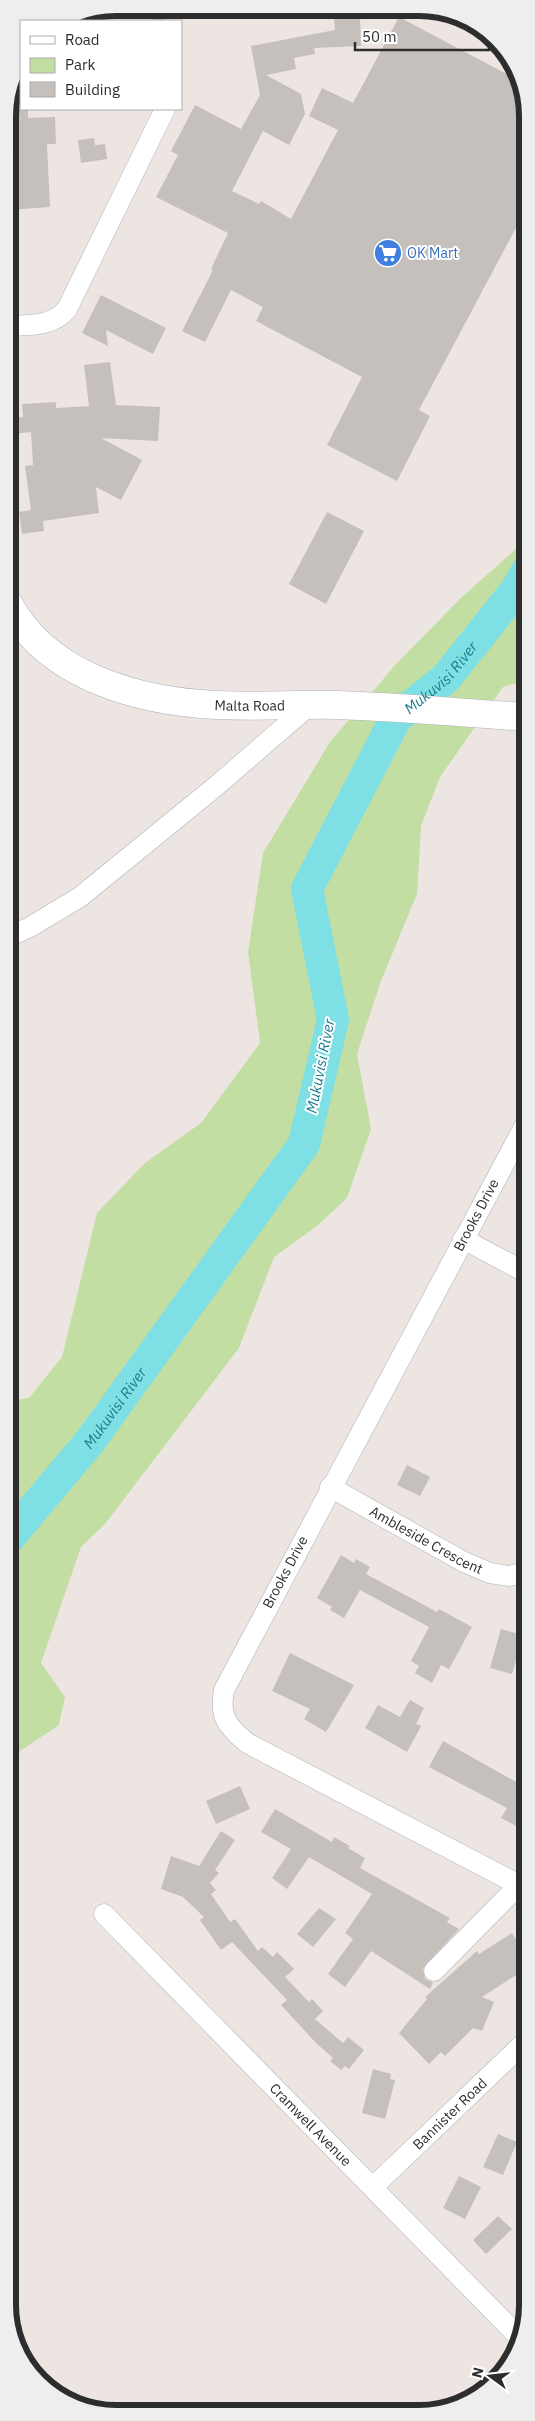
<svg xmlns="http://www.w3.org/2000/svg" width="535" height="2421" viewBox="0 0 535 2421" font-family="'IBM Plex Sans',sans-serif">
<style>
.green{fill:#c3dea3}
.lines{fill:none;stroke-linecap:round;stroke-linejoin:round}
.river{stroke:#7edfe5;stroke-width:32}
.building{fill:#c6c0bc}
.street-casing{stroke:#adb2b8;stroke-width:21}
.secondary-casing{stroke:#adb2b8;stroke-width:29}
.street{stroke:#fff;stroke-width:20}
.secondary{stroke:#fff;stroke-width:28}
.labels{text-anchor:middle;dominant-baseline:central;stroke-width:4;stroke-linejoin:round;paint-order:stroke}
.shop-label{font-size:14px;fill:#366cbe;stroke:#fff;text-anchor:start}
.street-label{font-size:14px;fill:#2d2d2d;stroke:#fff}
.water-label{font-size:15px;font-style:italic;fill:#1a7d8d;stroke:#fff}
.rim{fill:none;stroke:#2d2d2d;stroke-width:6}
</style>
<rect width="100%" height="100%" fill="#ede5e1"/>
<!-- green -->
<polygon class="green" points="527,539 527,680 503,687 440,777 421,826 417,894 381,981 357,1054 371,1129 347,1198 317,1226 274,1257 239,1348 105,1524 81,1547 41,1663 65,1697 59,1725 20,1751 8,1793 8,1401 29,1398 62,1357 97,1213 145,1163 201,1123 260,1043 248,952 263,853 330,742 396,664 462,597"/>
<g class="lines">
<!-- river -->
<path class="river" id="s1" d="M8 1539 91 1440 304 1144 333 1020 307 889 396 718 446 678 516 590 527 571"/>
</g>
<!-- building -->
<g class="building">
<polygon points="132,8 172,8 165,21 155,21"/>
<polygon points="360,16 361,46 314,48 315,54 294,58 296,69 266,75 301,94 305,114 289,145 263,131 232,191 259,204 261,201 291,219 338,130 309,116 322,88 353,103 399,17 516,79 527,103 527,207 419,410 430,416 397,481 327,445 362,377 256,321 263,307 231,290 205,342 182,331 213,270 211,269 228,233 156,197 178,155 171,151 195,105 241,129 260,95 251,46 335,30 334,17"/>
<polygon points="16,76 21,77 21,109 28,109 28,118 55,117 56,144 47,144 50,207 8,210 8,110"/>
<polygon points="94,138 95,145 105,144 107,159 81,163 78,140"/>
<polygon points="101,295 166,328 153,354 106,330 108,346 82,333"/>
<polygon points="110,362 116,405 160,407 158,441 101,438 142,460 121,500 96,487 99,513 43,521 44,531 22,534 19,512 31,510 25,466 33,465 31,432 12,434 10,418 23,417 22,404 56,402 56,408 89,406 84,365"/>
<polygon points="327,512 364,531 326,604 289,584"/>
<polygon points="407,1465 430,1477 420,1496 397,1485"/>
<polygon points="341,1555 354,1563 356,1559 370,1567 366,1574 437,1612 439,1609 472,1627 449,1669 441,1665 432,1683 415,1673 419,1666 411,1661 429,1627 360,1590 344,1618 330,1610 332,1607 317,1598"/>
<polygon points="501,1629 523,1635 512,1674 490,1668"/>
<polygon points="290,1653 354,1685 326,1732 304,1719 310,1709 272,1691"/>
<polygon points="410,1700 424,1708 416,1724 421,1726 407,1752 365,1728 378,1705 400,1717"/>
<polygon points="443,1741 527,1788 527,1814 520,1828 501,1818 507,1808 429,1767"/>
<polygon points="240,1786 250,1809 216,1824 206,1801"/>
<polygon points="275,1809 332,1842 334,1837 350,1846 348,1848 365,1858 360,1868 450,1918 447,1922 459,1929 423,1968 425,1979 433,1983 430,1989 371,1951 345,1987 328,1974 353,1939 345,1933 372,1894 309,1857 287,1889 272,1878 291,1849 261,1832"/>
<polygon points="221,1831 235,1840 215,1870 219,1873 210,1883 216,1890 211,1894 230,1922 235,1919 258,1951 262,1947 273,1957 277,1952 294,1969 285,1977 309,2002 312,1999 323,2011 315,2019 343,2043 348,2037 364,2050 349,2069 345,2066 341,2070 330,2061 333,2058 316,2043 281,2005 287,2000 232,1942 221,1950 200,1920 204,1917 183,1897 161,1889 171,1856 199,1866"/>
<polygon points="319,1908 336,1919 313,1947 297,1934"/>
<polygon points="512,1933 521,1947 518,1949 527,1962 527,1968 482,1997 494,2002 482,2031 473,2028 445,2056 441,2052 429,2064 399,2033 427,1999 425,1997 477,1951 479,1954"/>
<polygon points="373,2069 391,2074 390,2079 395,2080 385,2119 362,2113"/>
<polygon points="498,2134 517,2142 503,2175 483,2167"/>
<polygon points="459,2176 481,2187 465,2219 443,2208"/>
<polygon points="498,2216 512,2229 486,2254 473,2240"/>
</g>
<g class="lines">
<defs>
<g id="street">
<polyline points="75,16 83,21"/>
<path d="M8 326C28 325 53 327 67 309L165 109"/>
<polyline points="8,937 30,927 80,897 215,787 311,704"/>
<path d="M527 1121 224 1690C219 1717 227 1726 247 1743L527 1889"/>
<polyline points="463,1239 527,1273"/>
<path id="s2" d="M330 1487 464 1562 490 1573 510 1576 527 1571"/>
<path id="s3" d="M104 1914 517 2335"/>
<polyline points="434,1971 519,1885"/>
<path id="s4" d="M373 2187 527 2040"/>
</g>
<g id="secondary">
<path id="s5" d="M8 603C45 672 127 698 201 704 246 708 292 704 337 705 401 707 464 713 527 717"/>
</g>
</defs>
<!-- street casing -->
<use href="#street" class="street-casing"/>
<!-- secondary casing -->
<use href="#secondary" class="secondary-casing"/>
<!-- street -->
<use href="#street" class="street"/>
<!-- secondary -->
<use href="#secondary" class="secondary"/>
</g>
<!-- icons -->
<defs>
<symbol id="supermarket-disc" viewBox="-11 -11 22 22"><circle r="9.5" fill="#3f7fe0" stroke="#fff"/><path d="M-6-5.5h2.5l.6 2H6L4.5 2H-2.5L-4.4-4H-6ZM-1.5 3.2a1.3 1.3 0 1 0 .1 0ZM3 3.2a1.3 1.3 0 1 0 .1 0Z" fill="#fff"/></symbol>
</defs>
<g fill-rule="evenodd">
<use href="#supermarket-disc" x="372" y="237" width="32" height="32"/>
</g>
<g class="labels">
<!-- shop labels -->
<g class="shop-label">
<text x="407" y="253">OK Mart</text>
</g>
<!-- street labels -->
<g class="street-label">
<text stroke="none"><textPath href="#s5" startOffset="276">Malta Road</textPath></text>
<text transform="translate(476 1215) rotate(-62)">Brooks Drive</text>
<text stroke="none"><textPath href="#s2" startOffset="110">Ambleside Crescent</textPath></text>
<text transform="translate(285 1572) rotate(-62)">Brooks Drive</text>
<text stroke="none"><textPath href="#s4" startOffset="106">Bannister Road</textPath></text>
<text stroke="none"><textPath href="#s3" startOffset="295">Cramwell Avenue</textPath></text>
</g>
<!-- water labels -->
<g class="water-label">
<text stroke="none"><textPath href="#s1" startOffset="1008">Mukuvisi River</textPath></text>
<text transform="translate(320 1066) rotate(-79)">Mukuvisi River</text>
<text stroke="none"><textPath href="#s1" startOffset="169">Mukuvisi River</textPath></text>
</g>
</g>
<!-- crop -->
<path d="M0 0H535V2421H0ZM116 16H419A100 100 0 0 1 519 116V2305A100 100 0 0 1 419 2405H116A100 100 0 0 1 16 2305V116A100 100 0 0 1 116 16Z" fill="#eee" fill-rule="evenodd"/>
<path class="rim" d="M116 16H419A100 100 0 0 1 519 116V2305A100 100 0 0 1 419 2405H116A100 100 0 0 1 16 2305V116A100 100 0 0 1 116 16Z"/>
<!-- legend -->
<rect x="20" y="20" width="162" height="90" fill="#ffffff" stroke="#ababab"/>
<rect x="30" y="36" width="25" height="8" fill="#ffffff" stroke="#ababab"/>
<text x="65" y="45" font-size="15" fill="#2d2d2d">Road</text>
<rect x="30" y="58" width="25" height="15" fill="#c3dea3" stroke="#ababab"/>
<text x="65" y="70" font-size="15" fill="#2d2d2d">Park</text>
<rect x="30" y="82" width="25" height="15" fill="#c6c0bc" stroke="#ababab"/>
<text x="65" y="95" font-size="15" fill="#2d2d2d">Building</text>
<!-- north arrow -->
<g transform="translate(490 2376) rotate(285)" stroke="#ffffff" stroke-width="4" paint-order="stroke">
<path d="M0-4L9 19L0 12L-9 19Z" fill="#2d2d2d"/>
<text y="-8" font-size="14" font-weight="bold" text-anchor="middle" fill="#2d2d2d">N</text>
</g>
<!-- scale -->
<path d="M355 42v8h134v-8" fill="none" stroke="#2d2d2d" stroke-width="2.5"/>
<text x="362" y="42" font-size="15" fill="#2d2d2d" stroke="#ffffff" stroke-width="4" paint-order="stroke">50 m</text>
</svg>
